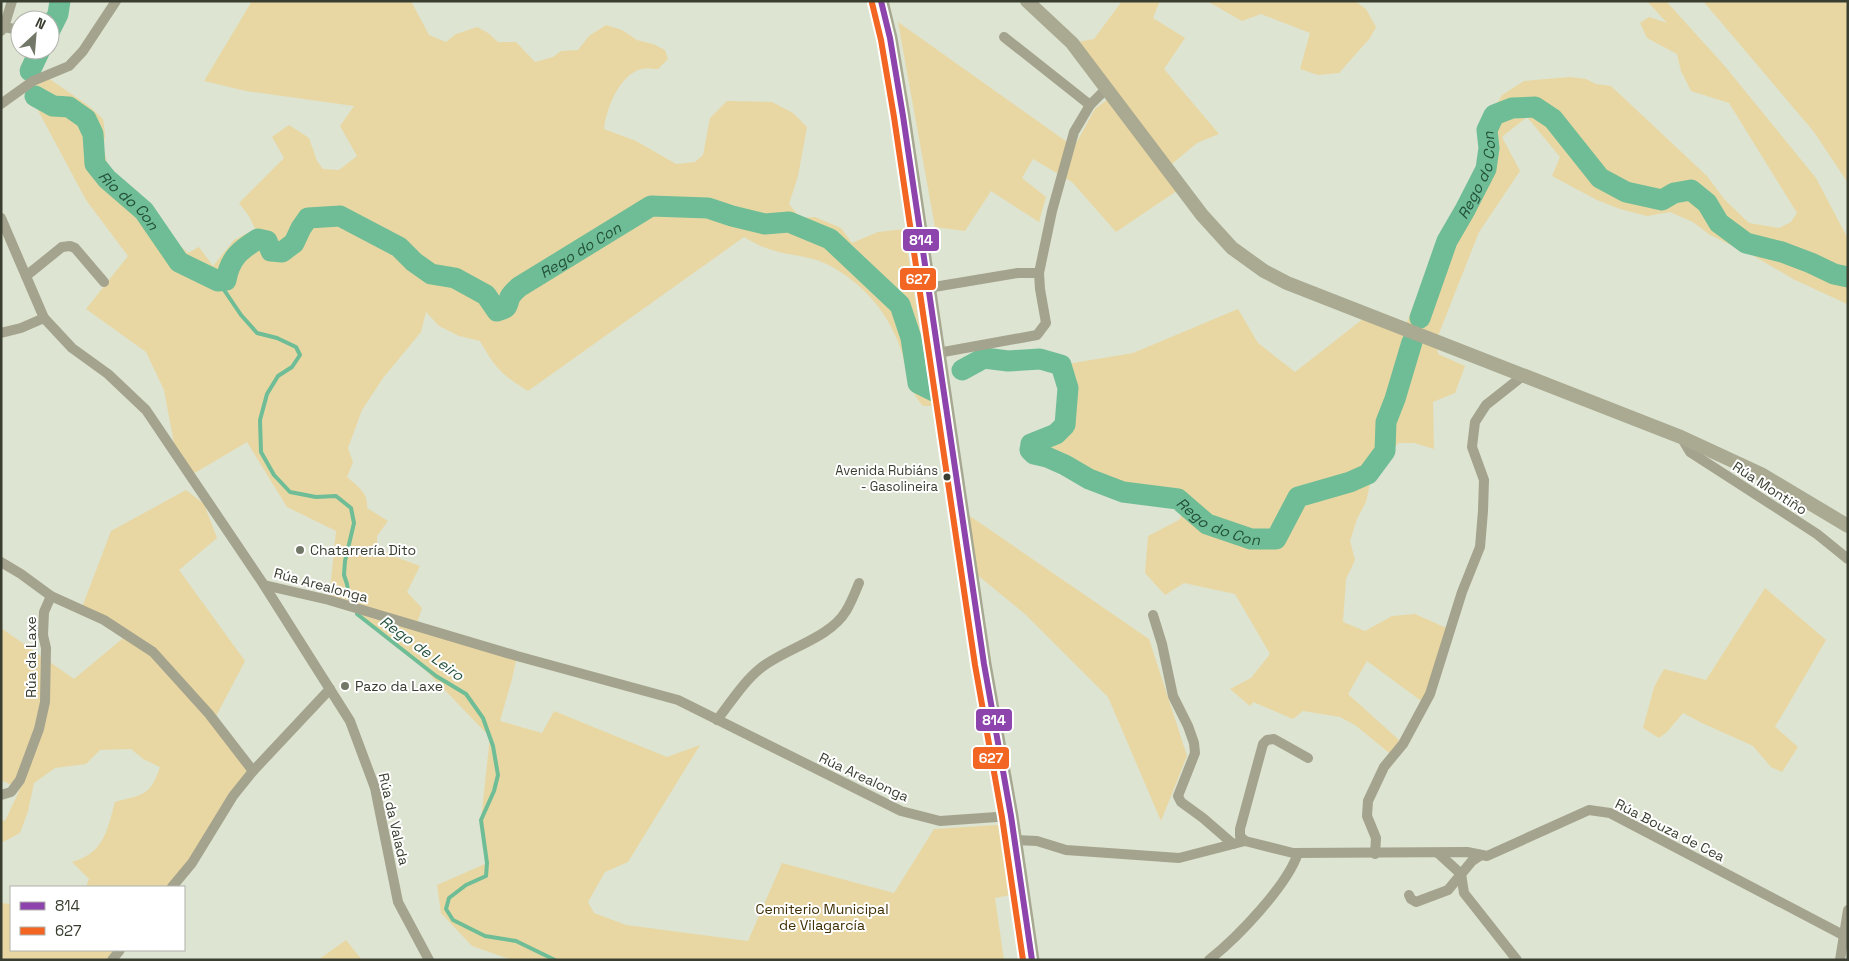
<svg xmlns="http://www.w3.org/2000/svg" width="1849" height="961" viewBox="0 0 1849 961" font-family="'Space Grotesk',sans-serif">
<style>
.green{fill:#e9d7a3}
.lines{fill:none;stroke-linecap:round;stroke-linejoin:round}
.stream{stroke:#6ebd96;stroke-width:4}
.river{stroke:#6ebd96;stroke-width:21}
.street{stroke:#a4a38e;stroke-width:10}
.secondary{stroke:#a9aa91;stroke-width:14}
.primary{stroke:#a6a891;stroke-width:15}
.bus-1-casing{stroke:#fff;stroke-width:10}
.bus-2-casing{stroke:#fff;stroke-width:10}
.bus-1{stroke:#8e44ad;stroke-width:6}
.bus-2{stroke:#f26522;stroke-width:6}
.bus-dot{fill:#393e30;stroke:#fff;stroke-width:2}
.poi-dot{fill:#727868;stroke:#fff;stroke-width:2}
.labels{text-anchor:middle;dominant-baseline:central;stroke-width:4;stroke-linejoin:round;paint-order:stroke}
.bus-label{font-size:13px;fill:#393e30;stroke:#fff;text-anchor:end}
.street-label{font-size:14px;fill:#393e30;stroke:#fff}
.poi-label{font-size:14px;fill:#393e30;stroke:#fff;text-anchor:start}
.park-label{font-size:14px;fill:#402f03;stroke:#fff}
.water-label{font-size:15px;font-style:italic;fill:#23503a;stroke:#fff}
.line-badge{stroke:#fff;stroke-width:2}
.badge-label{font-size:14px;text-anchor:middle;font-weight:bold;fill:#fff}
</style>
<rect width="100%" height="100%" fill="#dde4d1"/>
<!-- green -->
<g class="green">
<path d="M252 1H411L429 35 446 42 456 34 477 27 488 33 498 42H516L535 62 553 57 561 51 578 50 589 36 606 25 622 30 637 40 653 44 665 50 668 59 658 69C653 69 647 68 642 69 620 73 606 109 604 129L636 141 676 164 695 162 703 155 710 118 727 101 772 102 793 113 807 127 798 176 789 204 800 218 815 217 841 228 852 243 878 232 904 229 932 406H923C909 391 907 369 901 350 897 337 889 322 882 312 868 290 835 263 809 258 781 252 770 253 744 237L528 391C501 374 496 369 480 341L459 336 439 326 426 312 421 332 383 378 362 410 348 448 353 462 347 477C357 486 369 493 367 508L388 521 377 536V545L393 556 420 566 407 592 422 608 416 626 517 656 512 679 500 721 542 733 554 711 667 757 700 745 628 862 605 872 588 902 594 913 626 925 748 941 782 863 894 893 934 829 1012 824 1022 893 995 898 1004 960H512L472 946 441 913 437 885 487 863 481 820 490 737 410 654 357 614 351 602 329 600 336 531 287 507 247 442 193 474 176 454 164 390 146 352 86 309 128 256 86 200 25 86 45 76 89 106 103 119 105 133 104 149 107 163 124 184 152 208 176 242 188 253 199 247 213 266 234 240 255 229 249 216 239 203 284 158 272 137 289 125 309 138 317 161 323 169 339 170 357 156 340 126 354 106 246 91 204 81Z"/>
<polygon points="1122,1 1162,1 1159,3 1153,18 1185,38 1164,69 1219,134 1197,143 1167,168 1181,188 1116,232 1072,182 1033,159 1022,178 1046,197 1039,222 991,191 965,231 935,227 898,22 1074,147 1095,109 1112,96 1072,43 1094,39"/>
<polygon points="1207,1 1355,1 1366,9 1376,27 1370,38 1339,73 1318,75 1300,69 1310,33 1261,14 1242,21"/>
<polygon points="1647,1 1666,1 1723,64 1816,178 1848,239 1848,306 1845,303 1795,280 1752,255 1710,235 1693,222 1670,212 1647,216 1620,209 1597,200 1552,176 1560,157 1527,117 1502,137 1520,171 1479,232 1436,341 1438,354 1465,366 1455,393 1433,402 1434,449 1414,443 1398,443 1370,484 1366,502 1357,519 1350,541 1355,560 1346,579 1343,622 1365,631 1392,616 1415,614 1451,630 1424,703 1367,661 1348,694 1399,740 1393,756 1355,725 1340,717 1303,711 1293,719 1253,702 1250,706 1230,689 1251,678 1270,654 1235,594 1184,583 1165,595 1145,573 1148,536 1179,520 1187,506 1169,497 1123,492 1089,479 1047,457 1034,454 1031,444 1056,434 1065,425 1068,388 1061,365 1133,353 1238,309 1258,343 1295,372 1368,315 1404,329 1440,243 1484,165 1480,133 1502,95 1524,81 1546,79 1570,77 1586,79 1596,84 1611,86 1707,176 1724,199 1749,223 1779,228 1791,222 1797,213 1729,103 1691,91 1681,71 1677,54 1647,38 1640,23 1649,17 1667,23"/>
<polygon points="1703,1 1848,1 1848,183 1814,132"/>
<path d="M186 490 204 504 217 538 179 570 245 661 214 720 253 771 172 887H86L89 879 72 862C104 853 107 831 115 802 143 794 150 797 160 767L143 759 131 749 100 750 86 764 55 768 34 783 28 811 20 833 1 843V820L5 821 20 789 1 780V628L74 679 128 634 81 610 111 531Z"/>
<polygon points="961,510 1149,639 1187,756 1161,821 1108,697 1025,614 970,569"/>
<polygon points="1765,588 1826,640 1775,727 1798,747 1782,772 1771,767 1753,746 1702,723 1683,713 1667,732 1659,738 1643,728 1654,687 1664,669 1706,680"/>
<polygon points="1,903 11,904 11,950 120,950 112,960 1,960"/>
<polygon points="346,940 362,960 318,960"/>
</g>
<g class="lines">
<!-- stream -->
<g class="stream">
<polyline points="218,281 241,315 257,333 277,338 296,347 300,355 292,367 278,376 267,394 260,420 261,452 274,475 290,492 316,497 336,496 351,508 354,523 345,561 344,575 347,584 349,598"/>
<polyline points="357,614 436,676 466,694 483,718 493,746 498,775 494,791 481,820 487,863 486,876 466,885 449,898 446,909 453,920 485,936 516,941 555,960"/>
</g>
<!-- river -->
<g class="river">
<polyline points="50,30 58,14 60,1"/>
<polyline points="30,71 40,50"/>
<path id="s1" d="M35 96 53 106 69 107 86 119 93 134 95 164 107 179 144 211 179 262 218 281 226 280C230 258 240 250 258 239L267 241 271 251 282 252 294 243 301 228 308 218 340 216 399 247 414 262 431 274 455 278 486 295 497 311C509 308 506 307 510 297 512 293 516 290 519 287L651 206 708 208 732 216 765 224 789 222 830 239 900 305 911 338 918 383 934 391"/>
<path id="s2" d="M1420 318 1447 241 1465 210 1486 169 1489 148 1487 130 1494 115 1512 108 1535 107 1553 119 1600 178 1626 192 1662 200 1674 193 1691 190 1707 203 1719 223 1746 243 1782 252 1811 263 1834 274 1848 277"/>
<path id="s3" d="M962 370 984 358 1008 361 1040 359 1061 365 1068 388 1065 425 1056 434 1031 444 1030 450 1034 454 1047 457 1065 465 1089 479 1123 492 1178 499 1207 524 1251 539H1276L1298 497 1350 482 1368 474 1385 451 1386 422 1395 399 1412 342"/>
</g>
<!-- street -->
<g class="street">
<polyline points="28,20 34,18"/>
<polyline points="4,27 14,29 20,24"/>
<polyline points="1,31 4,27 12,1"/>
<polyline points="1004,37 1090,105"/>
<polyline points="1,104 33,81 69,66 83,51 116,1"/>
<polyline points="1,218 44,318 72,348 108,374 146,410 264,585 329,600 517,656 678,700 901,811 940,821 1011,816"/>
<polyline points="26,276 62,247 70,246 75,248 104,282"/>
<polyline points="928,288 1018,273 1039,273"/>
<polyline points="1,333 21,328 44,318"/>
<polyline points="938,353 1037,335 1046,323 1040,289 1039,273 1052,211 1074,132 1090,105 1107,88"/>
<polyline points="1681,437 1690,452 1817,534 1848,559"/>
<polyline points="1,562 21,574 51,596 104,620 153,652 209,714 253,771"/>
<polyline points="264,585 350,721 375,788 398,902 429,960"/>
<polyline points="1153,615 1162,644 1173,696 1188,726 1194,743 1195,753 1178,796 1181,802 1203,818 1233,844"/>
<path d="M717 720C731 702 744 681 762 667 787 648 830 638 846 611 851 603 855 593 859 583"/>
<polyline points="1,795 11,792 20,780 39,729 45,702 46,648 43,635 44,612 51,596"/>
<polyline points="1014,840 1037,841 1066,850 1179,858 1245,841 1293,853 1467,852 1487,856 1589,810 1610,813 1843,935"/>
<polyline points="1245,841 1240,836 1240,829 1263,744 1267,740 1274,739 1308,758"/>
<polyline points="1438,853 1461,874 1464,893 1517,960"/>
<polyline points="1375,854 1376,838 1367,816 1368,801 1384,767 1403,744 1430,694 1462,592 1480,547 1483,511 1484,480 1472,447 1475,422 1486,405 1524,375"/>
<polyline points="172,887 192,863 233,796 253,771 330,689"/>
<polyline points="1409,895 1411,899 1416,902 1448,890 1472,861 1481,855"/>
<polyline points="112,960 120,950"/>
<path d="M1209 960C1237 938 1287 886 1298 853"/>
<polyline points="1840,960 1848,910"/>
</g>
<!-- secondary -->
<polyline class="secondary" points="1027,1 1072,43 1202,215 1232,248 1264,271 1287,283 1681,437 1761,474 1848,526"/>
<!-- primary -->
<polyline class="primary" points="881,1 890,38 903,116 984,664 1011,816 1032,960"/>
<defs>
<polyline id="bus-1" points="881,1 890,38 903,116 984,664 1011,816 1032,960"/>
<polyline id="bus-2" points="872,3 881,40 894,117 975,665 1002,817 1023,960"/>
</defs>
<!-- bus-1 casing -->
<use href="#bus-1" class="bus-1-casing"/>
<!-- bus-2 casing -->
<use href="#bus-2" class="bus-2-casing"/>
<!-- bus-1 -->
<use href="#bus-1" class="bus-1"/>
<!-- bus-2 -->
<use href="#bus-2" class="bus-2"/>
</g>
<!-- markers -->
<circle class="bus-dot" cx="947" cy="477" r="4.5"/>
<g class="poi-dot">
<circle cx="300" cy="550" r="5"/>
<circle cx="345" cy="686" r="5"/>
</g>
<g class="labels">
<!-- bus labels -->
<g class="bus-label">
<text x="938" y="470">Avenida Rubiáns<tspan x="938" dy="16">- Gasolineira</tspan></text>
</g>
<!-- street labels -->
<g class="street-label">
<text transform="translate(1770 488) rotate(33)">Rúa Montiño</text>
<text transform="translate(321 585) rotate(15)">Rúa Arealonga</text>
<text transform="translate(31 657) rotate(-90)">Rúa da Laxe</text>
<text transform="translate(864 777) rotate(25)">Rúa Arealonga</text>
<text transform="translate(394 819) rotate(77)">Rúa da Valada</text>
<text transform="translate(1670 830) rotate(27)">Rúa Bouza de Cea</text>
</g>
<!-- poi labels -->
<g class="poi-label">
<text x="310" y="550">Chatarrería Dito</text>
<text x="355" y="686">Pazo da Laxe</text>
</g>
<!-- park labels -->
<g class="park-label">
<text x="822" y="909">Cemiterio Municipal<tspan x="822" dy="16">de Vilagarcía</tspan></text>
</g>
<!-- water labels -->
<g class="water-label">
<text stroke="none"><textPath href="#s2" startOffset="155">Rego do Con</textPath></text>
<text stroke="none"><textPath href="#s1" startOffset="154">Río do Con</textPath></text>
<text stroke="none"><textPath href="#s1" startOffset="740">Rego do Con</textPath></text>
<text stroke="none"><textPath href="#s3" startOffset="416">Rego do Con</textPath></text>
<text transform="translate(422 648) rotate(36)">Rego de Leiro</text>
</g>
</g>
<g class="line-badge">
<rect x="902" y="228" width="38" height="24" rx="5" fill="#8e44ad"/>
<rect x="899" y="267" width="38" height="24" rx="5" fill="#f26522"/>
<rect x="975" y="708" width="38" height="24" rx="5" fill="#8e44ad"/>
<rect x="972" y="746" width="38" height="24" rx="5" fill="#f26522"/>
</g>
<g class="badge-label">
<text x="921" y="245">814</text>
<text x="918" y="284">627</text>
<text x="994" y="725">814</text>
<text x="991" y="763">627</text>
</g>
<!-- border -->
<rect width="1849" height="961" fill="none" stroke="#393e30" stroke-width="5"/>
<!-- legend -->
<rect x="10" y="886" width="175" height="65" fill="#ffffff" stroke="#b0b2ac"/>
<rect x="20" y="902" width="25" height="8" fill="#8e44ad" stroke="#b0b2ac"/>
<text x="55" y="911" font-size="15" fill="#393e30">814</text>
<rect x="20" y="927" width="25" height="8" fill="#f26522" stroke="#b0b2ac"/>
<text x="55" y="936" font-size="15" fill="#393e30">627</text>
<!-- north arrow -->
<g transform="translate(35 35) rotate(26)"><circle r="24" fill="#ffffff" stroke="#b0b2ac"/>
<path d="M0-4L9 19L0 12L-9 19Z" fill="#727868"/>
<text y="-8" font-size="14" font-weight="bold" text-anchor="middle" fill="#393e30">N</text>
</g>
</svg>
